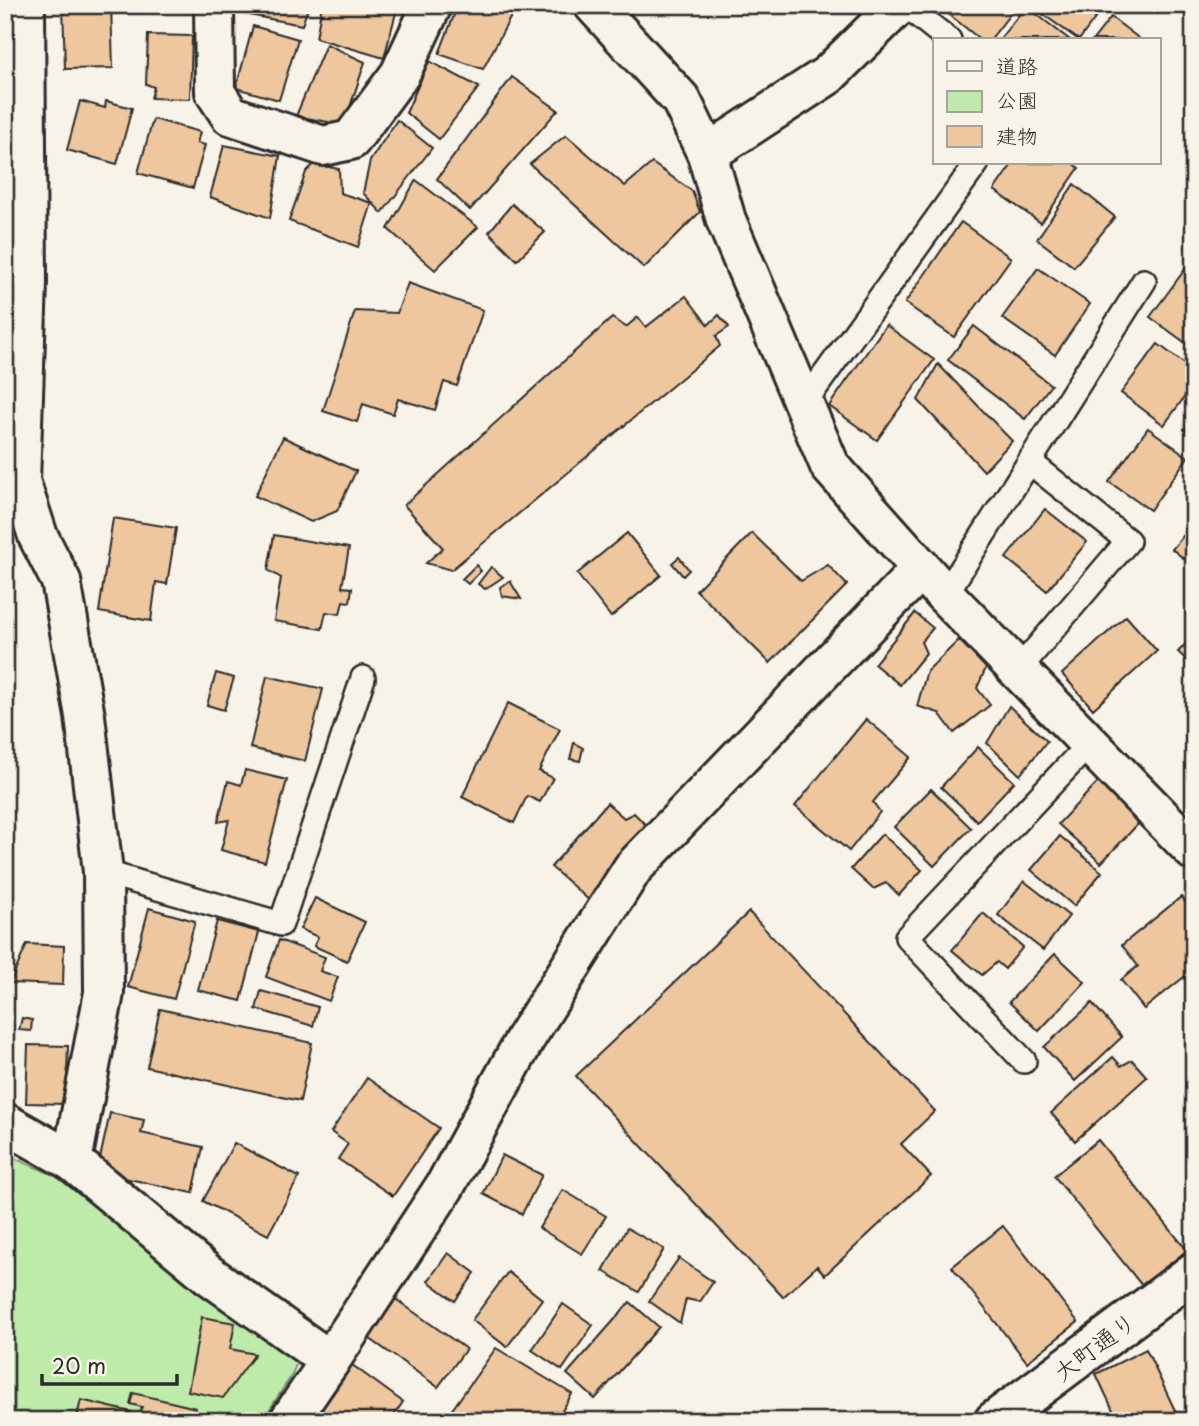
<svg xmlns="http://www.w3.org/2000/svg" width="1199" height="1426" viewBox="0 0 1199 1426" font-family="'Playpen Sans','Klee One',sans-serif">
<style>
.green{fill:#beeba9;stroke:#748b6a;stroke-width:2}
.building{fill:#eec79e;stroke:#2b2b2b;stroke-width:2}
.lines{fill:none;stroke-linecap:round;stroke-linejoin:round}
.service-casing{stroke:#2b2b2b;stroke-width:28}
.minor-casing{stroke:#2b2b2b;stroke-width:44}
.service{stroke:#f7f3e8;stroke-width:23}
.minor{stroke:#f7f3e8;stroke-width:38}
.labels{text-anchor:middle;dominant-baseline:central;stroke-width:7;stroke-linejoin:round;paint-order:stroke}
.street-label{font-size:24px;fill:#2b2b2b;stroke:#f7f3e8}
</style>
<rect width="100%" height="100%" fill="#f7f3e8"/>
<filter id="ink" filterUnits="userSpaceOnUse"><feTurbulence type="fractalNoise" baseFrequency=".0143" numOctaves="2"/><feDisplacementMap in="SourceGraphic" scale="14" xChannelSelector="R" yChannelSelector="G"/><feConvolveMatrix kernelMatrix="1 2 1 2 8 2 1 2 1" color-interpolation-filters="sRGB"/></filter>
<g filter="url(#ink)">
<!-- green -->
<polygon class="green" points="5,1154 54,1175 298,1359 292,1375 262,1421 5,1421"/>
<!-- building -->
<g class="building">
<polygon points="63,5 111,5 113,68 65,69"/>
<polygon points="247,5 309,5 302,25 244,14"/>
<polygon points="322,5 398,5 384,58 316,38"/>
<polygon points="458,5 517,5 483,69 439,54"/>
<polygon points="937,5 1017,5 990,40 981,40"/>
<polygon points="1030,5 1105,5 1079,40"/>
<polygon points="1026,6 1070,40 999,40"/>
<polygon points="1111,17 1141,40 1093,40"/>
<polygon points="253,26 298,39 279,100 236,88"/>
<polygon points="148,35 192,36 190,99 151,98 154,87 146,84"/>
<polygon points="326,44 365,62 344,125 296,116"/>
<polygon points="429,61 479,87 439,139 406,113"/>
<polygon points="512,77 558,110 470,210 437,179"/>
<polygon points="80,101 105,108 106,101 132,108 117,164 67,150"/>
<polygon points="153,119 200,132 197,143 205,145 193,188 138,173"/>
<polygon points="397,120 432,148 382,213 363,193 370,161"/>
<polygon points="566,135 625,186 652,163 692,191 700,212 644,268 530,164"/>
<polygon points="224,145 280,156 270,218 210,197"/>
<polygon points="1013,163 1072,163 1079,168 1041,223 994,190"/>
<polygon points="314,164 339,169 340,193 372,203 358,247 289,221 306,172"/>
<polygon points="416,180 478,227 435,270 388,229"/>
<polygon points="1074,184 1115,217 1074,267 1037,239"/>
<polygon points="512,204 545,232 517,260 489,232"/>
<polygon points="961,222 1011,258 954,337 905,303"/>
<polygon points="1194,257 1194,349 1150,317"/>
<polygon points="1038,268 1090,304 1055,355 1002,318"/>
<polygon points="408,283 483,310 457,386 444,382 435,410 398,399 393,414 363,404 357,422 323,411 355,311 397,313"/>
<polygon points="686,296 708,325 719,315 729,327 716,336 720,346 451,570 426,563 443,548 404,505 612,318 626,327 638,317 646,327"/>
<polygon points="886,325 934,360 877,440 829,406"/>
<polygon points="974,326 1051,385 1025,419 948,360"/>
<polygon points="1158,344 1194,371 1194,384 1164,425 1121,393"/>
<polygon points="938,364 1012,441 984,471 918,400"/>
<polygon points="1194,417 1194,437 1184,429"/>
<polygon points="1148,428 1188,457 1150,510 1109,482"/>
<polygon points="283,437 356,471 337,511 311,522 255,496"/>
<polygon points="1045,509 1087,542 1047,591 1006,558"/>
<polygon points="113,518 176,528 167,584 156,582 151,621 99,612"/>
<polygon points="1194,523 1194,567 1172,549"/>
<polygon points="627,533 661,575 611,617 577,574"/>
<polygon points="752,533 801,581 828,565 847,585 770,663 696,590"/>
<polygon points="274,535 349,548 342,587 352,588 350,602 343,601 340,614 326,612 322,629 274,621 281,578 268,570"/>
<polygon points="679,557 689,570 683,576 672,563"/>
<polygon points="476,565 481,571 468,584 462,579"/>
<polygon points="491,567 503,577 485,589 478,584"/>
<polygon points="510,581 521,599 502,596 500,587"/>
<polygon points="915,613 933,628 921,642 926,653 900,685 874,664"/>
<polygon points="1126,616 1157,651 1093,709 1062,674"/>
<polygon points="1194,635 1194,667 1178,652"/>
<polygon points="959,640 986,668 977,688 990,705 954,733 939,713 917,706 927,671"/>
<polygon points="216,673 234,678 224,710 207,705"/>
<polygon points="267,676 323,689 305,761 250,748"/>
<polygon points="508,703 560,729 539,771 553,778 540,802 527,796 514,823 462,797"/>
<polygon points="1009,706 1047,741 1020,775 987,743"/>
<polygon points="866,719 911,757 873,802 880,812 849,851 795,806"/>
<polygon points="574,743 583,748 580,761 570,759"/>
<polygon points="978,747 1014,782 977,821 941,787"/>
<polygon points="245,770 287,780 265,862 221,850 229,820 218,822 228,781 241,785"/>
<polygon points="1098,782 1140,822 1101,863 1058,824"/>
<polygon points="931,789 971,828 934,866 894,827"/>
<polygon points="607,803 624,818 634,813 645,824 641,843 590,901 551,867"/>
<polygon points="882,834 922,870 899,895 886,883 873,889 851,869"/>
<polygon points="1060,836 1102,872 1074,906 1031,870"/>
<polygon points="1024,881 1069,916 1043,950 998,915"/>
<polygon points="1181,897 1194,912 1194,969 1144,1009 1121,980 1138,966 1122,945"/>
<polygon points="315,898 365,922 347,961 314,946 318,937 300,929"/>
<polygon points="149,908 195,921 174,999 128,987"/>
<polygon points="749,912 935,1111 901,1144 931,1176 825,1275 817,1266 783,1297 576,1076"/>
<polygon points="983,913 1023,947 1005,969 997,962 982,975 952,950"/>
<polygon points="217,921 259,932 241,1001 198,990"/>
<polygon points="279,940 325,957 320,971 338,977 329,1001 266,977"/>
<polygon points="27,944 64,946 63,985 10,983"/>
<polygon points="1055,954 1085,982 1039,1031 1009,1002"/>
<polygon points="261,991 318,1007 313,1026 256,1009"/>
<polygon points="1092,1003 1122,1037 1075,1081 1044,1047"/>
<polygon points="160,1009 312,1043 300,1101 147,1067"/>
<polygon points="22,1018 32,1020 31,1031 19,1030"/>
<polygon points="28,1045 68,1046 66,1104 26,1103"/>
<polygon points="1113,1057 1121,1066 1132,1060 1147,1077 1075,1141 1051,1113"/>
<polygon points="367,1078 439,1128 393,1196 338,1159 348,1144 331,1132"/>
<polygon points="110,1113 144,1120 141,1133 203,1147 193,1193 97,1172"/>
<polygon points="1098,1140 1187,1250 1143,1287 1054,1176"/>
<polygon points="234,1143 299,1177 268,1235 203,1201"/>
<polygon points="502,1155 542,1175 522,1214 483,1194"/>
<polygon points="563,1190 606,1216 582,1254 539,1228"/>
<polygon points="1003,1226 1078,1322 1027,1362 952,1267"/>
<polygon points="627,1228 664,1249 639,1292 603,1271"/>
<polygon points="448,1253 475,1273 455,1301 428,1281"/>
<polygon points="679,1258 713,1282 700,1302 686,1299 680,1323 649,1301"/>
<polygon points="508,1272 542,1299 507,1347 472,1320"/>
<polygon points="394,1298 466,1349 438,1387 366,1336"/>
<polygon points="630,1302 659,1327 595,1399 567,1374"/>
<polygon points="563,1304 593,1325 562,1370 532,1350"/>
<polygon points="202,1317 235,1323 230,1349 255,1354 223,1398 188,1391"/>
<polygon points="496,1348 572,1394 556,1421 450,1421 446,1418"/>
<polygon points="1146,1349 1180,1421 1118,1421 1096,1374"/>
<polygon points="348,1362 403,1402 390,1421 308,1421"/>
<polygon points="133,1393 196,1408 193,1421 139,1421 142,1407 130,1404"/>
<polygon points="81,1400 131,1412 129,1421 76,1421"/>
</g>
<g class="lines">
<defs>
<g id="service">
<polyline points="905,5 949,40"/>
<polyline points="803,405 977,163"/>
<polyline points="945,595 1144,281"/>
<polyline points="1019,669 1128,541 1031,463"/>
<polyline points="103,872 281,924 363,678"/>
<polyline points="1024,1061 907,937 1090,743"/>
</g>
<g id="minor">
<polyline points="25,5 27,282 20,481 38,536 61,581 85,716 103,872 104,993 72,1161"/>
<polyline points="214,5 215,92 230,115 323,146 351,140 400,74 432,5"/>
<polyline points="594,5 681,100 707,154 726,220 830,466 945,595 1194,851"/>
<polyline points="707,154 828,75 899,5"/>
<polyline points="5,1123 72,1161 209,1275 330,1361 289,1421"/>
<polyline points="330,1361 445,1186 525,1039 633,868 921,569"/>
<polyline points="994,1421 1194,1272"/>
</g>
</defs>
<!-- service casing -->
<use href="#service" class="service-casing"/>
<!-- minor casing -->
<use href="#minor" class="minor-casing"/>
<!-- service -->
<use href="#service" class="service"/>
<!-- minor -->
<use href="#minor" class="minor"/>
</g>
</g>
<g class="labels">
<!-- street labels -->
<g class="street-label">
<text transform="translate(1094 1346) rotate(-37)">大町通り</text>
</g>
</g>
<!-- margin -->
<rect width="1199" height="1426" fill="none" stroke="#f7f3e8" stroke-width="28"/>
<rect x="14" y="14" width="1171" height="1398" fill="none" stroke="#2b2b2b" stroke-width="2.5" filter="url(#ink)"/>
<!-- legend -->
<rect x="933" y="38" width="228" height="126" fill="#f7f3e8" stroke="#a5a39c" stroke-width="2"/>
<rect x="947" y="61" width="35" height="10" fill="#f7f3e8" stroke="#a5a39c" stroke-width="2"/>
<text x="996" y="74" font-size="21" fill="#2b2b2b">道路</text>
<rect x="947" y="91" width="35" height="21" fill="#beeba9" stroke="#a5a39c" stroke-width="2"/>
<text x="996" y="108" font-size="21" fill="#2b2b2b">公園</text>
<rect x="947" y="126" width="35" height="21" fill="#eec79e" stroke="#a5a39c" stroke-width="2"/>
<text x="996" y="144" font-size="21" fill="#2b2b2b">建物</text>
<!-- scale -->
<path d="M42 1374v10h135v-10" fill="none" stroke="#2b2b2b" stroke-width="3.5"/>
<text x="52" y="1374" font-size="21" fill="#2b2b2b" stroke="#f7f3e8" stroke-width="5" paint-order="stroke">20 m</text>
</svg>
